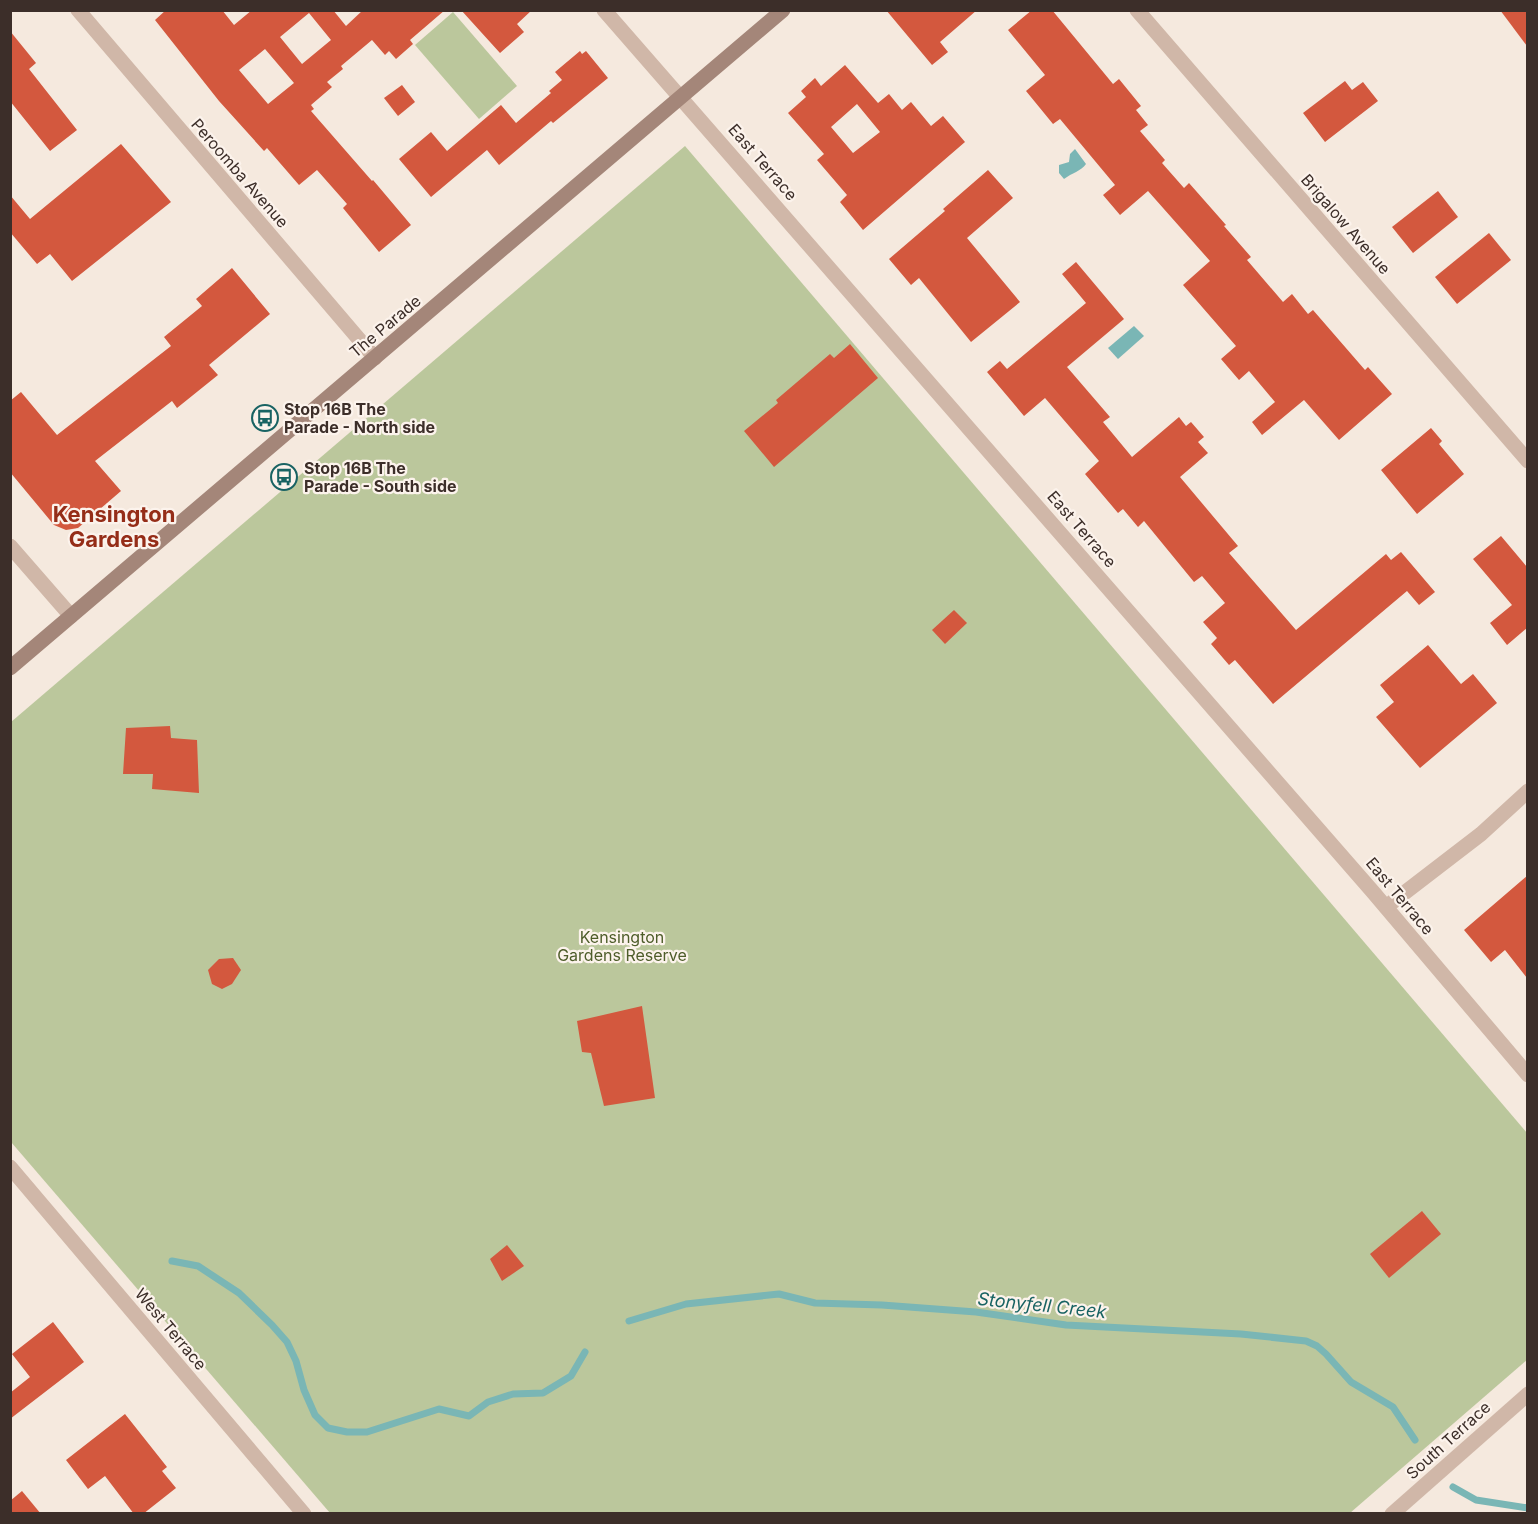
<svg xmlns="http://www.w3.org/2000/svg" width="1538" height="1524" viewBox="0 0 1538 1524" font-family="Inter,sans-serif">
<style>
.green{fill:#bbc79c}
.water{fill:#7ab6b5}
.lines{fill:none;stroke-linecap:round;stroke-linejoin:round}
.stream{stroke:#7ab6b5;stroke-width:7}
.building{fill:#d3583e;fill-rule:evenodd}
.street{stroke:#d0b7a8;stroke-width:15}
.secondary{stroke:#a48679;stroke-width:15}
.labels{text-anchor:middle;dominant-baseline:central;stroke-width:4.5;stroke-linejoin:round;paint-order:stroke}
.street-label{font-size:16px;fill:#3c2e29;stroke:#fcf3ec}
.poi-label{font-size:16px;font-weight:bold;fill:#3c2e29;stroke:#fcf3ec;text-anchor:start}
.park-label{font-size:16px;fill:#4e5d2a;stroke:#fcf3ec}
.water-label{font-size:18px;font-style:italic;fill:#196363;stroke:#fcf3ec}
.district-label{font-size:22px;font-weight:bold;fill:#952d18;stroke:#fcf3ec}
</style>
<rect width="100%" height="100%" fill="#f5e9de"/>
<!-- green -->
<g class="green">
<polygon points="453,12 517,86 479,119 415,45"/>
<polygon points="685,146 1527,1133 1527,1360 1350,1513 330,1513 11,1142 11,722"/>
</g>
<!-- water -->
<g class="water">
<path d="M1075 149 1086 164C1081 171 1072 173 1064 179L1059 173V165L1069 162 1070 154Z"/>
<polygon points="1134,326 1144,336 1118,359 1108,348"/>
</g>
<g class="lines">
<!-- stream -->
<g class="stream">
<polyline points="172,1261 198,1266 239,1293 272,1325 287,1342 296,1361 304,1390 315,1415 328,1428 347,1432 367,1432 439,1409 469,1416 488,1402 513,1394 543,1393 571,1376 585,1352"/>
<polyline points="629,1321 686,1304 779,1294 815,1303 882,1305 976,1312 1066,1325 1241,1334 1306,1341 1317,1346 1326,1354 1351,1382 1393,1407 1415,1440"/>
<polyline points="1453,1487 1476,1500 1528,1508"/>
</g>
</g>
<!-- building -->
<g class="building">
<path d="M166 10H222L234 25 252 10H333L346 26 363 10H445L410 40 413 44 396 59 389 51 385 55 372 40 341 66 343 69 327 82 332 87 311 105 314 109 311 111 372 181 373 180 411 225 379 252 343 208 347 204 317 170 299 185 267 148 264 151 219 101 155 20ZM309 13 331 40 302 64 280 37ZM265 49 294 83 268 104 239 70Z"/>
<polygon points="461,10 532,10 517,24 524,32 500,53"/>
<polygon points="886,10 977,10 940,42 948,52 932,65"/>
<polygon points="1032,10 1052,10 1113,84 1119,79 1141,106 1136,110 1148,125 1140,131 1165,160 1162,163 1184,188 1189,183 1226,225 1224,226 1251,257 1247,260 1283,302 1292,294 1308,314 1313,310 1365,370 1368,367 1392,394 1339,440 1304,400 1262,435 1252,422 1275,402 1249,371 1239,380 1221,359 1236,346 1183,285 1210,261 1148,191 1120,215 1103,195 1115,185 1060,119 1053,124 1026,91 1045,75 1008,30"/>
<polygon points="1500,10 1527,10 1527,46"/>
<polygon points="10,31 36,63 29,69 77,130 50,151 10,101"/>
<polygon points="580,51 582,54 586,51 608,78 553,123 551,121 499,165 487,150 431,197 399,159 431,132 447,151 501,105 516,123 551,93 549,91 562,80 555,72"/>
<path d="M845 65 878 103 889 94 902 110 911 102 931 126 943 116 965 142 863 230 840 202 847 195 817 160 824 154 788 113 806 97 801 91 815 78 821 86ZM857 104 880 132 853 153 831 127Z"/>
<polygon points="1345,81 1352,90 1363,82 1378,101 1325,142 1303,113"/>
<polygon points="402,85 415,102 398,116 384,98"/>
<polygon points="121,144 171,202 72,281 50,254 37,264 10,232 10,195 30,219"/>
<polygon points="988,170 1013,198 967,238 1020,302 971,342 919,278 911,285 889,259 945,211 943,209"/>
<polygon points="1438,191 1458,217 1413,253 1392,227"/>
<polygon points="1489,233 1511,260 1457,304 1435,277"/>
<polygon points="1076,262 1124,319 1067,367 1110,417 1103,422 1132,457 1179,417 1186,426 1191,422 1204,437 1198,442 1208,453 1180,477 1238,546 1229,553 1296,630 1386,554 1391,560 1401,552 1435,592 1419,605 1407,591 1273,704 1235,660 1229,665 1211,644 1217,638 1203,622 1225,603 1202,576 1194,582 1144,521 1138,527 1123,509 1118,513 1085,474 1099,461 1045,398 1024,416 987,372 1000,361 1007,369 1086,303 1062,274"/>
<polygon points="232,268 270,314 209,365 218,375 177,408 172,401 95,461 121,491 78,528 66,530 54,525 10,472 10,401 21,392 57,435 171,346 164,337 202,306 196,299"/>
<polygon points="850,344 878,378 774,467 744,431 778,403 776,400 830,354 834,358"/>
<polygon points="1431,428 1442,441 1439,444 1464,474 1417,514 1381,470"/>
<polygon points="1501,536 1527,567 1527,628 1507,645 1490,623 1512,605 1473,559"/>
<polygon points="954,610 967,623 945,644 932,630"/>
<polygon points="1428,645 1461,684 1473,674 1497,703 1420,768 1376,717 1394,702 1380,685"/>
<polygon points="170,726 171,738 197,740 199,793 152,789 153,774 123,774 126,728"/>
<polygon points="1527,876 1527,978 1505,950 1491,962 1464,930"/>
<polygon points="233,958 241,970 232,984 222,989 212,984 208,970 219,959"/>
<polygon points="642,1006 655,1098 604,1106 591,1053 582,1052 577,1021"/>
<polygon points="1422,1211 1441,1234 1389,1278 1370,1254"/>
<polygon points="507,1245 524,1266 502,1281 490,1259"/>
<polygon points="53,1322 84,1362 10,1419 10,1393 30,1377 12,1354"/>
<polygon points="125,1414 167,1467 162,1471 176,1488 143,1514 134,1514 105,1476 88,1489 66,1460"/>
<polygon points="22,1491 41,1514 10,1514 10,1501"/>
</g>
<g class="lines">
<!-- street -->
<g class="street">
<polyline points="78,10 375,358"/>
<polyline points="604,10 1373,892 1528,1075"/>
<polyline points="1137,10 1528,461"/>
<polyline points="10,546 71,616"/>
<polyline points="1386,907 1481,834 1528,791"/>
<polyline points="10,1167 304,1514"/>
<polyline points="1392,1514 1528,1394"/>
</g>
<!-- secondary -->
<polyline class="secondary" points="10,668 783,10"/>
</g>
<!-- icons -->
<defs>
<symbol id="bus-ring" viewBox="-11 -11 22 22"><circle r="9.5" fill="#fcf3ec" stroke="#196363" stroke-width="1.5"/><path d="M-5-6H5V4H4V6H2V4H-2V6H-4V4H-5ZM-3.5-4V0h7V-4ZM-3.5 1.2v1.5H-2V1.2ZM2 1.2v1.5H3.5V1.2Z" fill="#196363"/></symbol>
</defs>
<g fill-rule="evenodd">
<use href="#bus-ring" x="250" y="403" width="30" height="30"/>
<use href="#bus-ring" x="269" y="462" width="30" height="30"/>
</g>
<g class="labels">
<!-- street labels -->
<g class="street-label">
<text transform="translate(763 162) rotate(49)">East Terrace</text>
<text transform="translate(240 173) rotate(49)">Peroomba Avenue</text>
<text transform="translate(1346 224) rotate(49)">Brigalow Avenue</text>
<text transform="translate(385 326) rotate(-40)">The Parade</text>
<text transform="translate(1082 529) rotate(49)">East Terrace</text>
<text transform="translate(1400 896) rotate(50)">East Terrace</text>
<text transform="translate(171 1329) rotate(50)">West Terrace</text>
<text transform="translate(1448 1440) rotate(-42)">South Terrace</text>
</g>
<!-- poi labels -->
<g class="poi-label">
<text x="284" y="409">Stop 16B The<tspan x="284" dy="18">Parade - North side</tspan></text>
<text x="304" y="468">Stop 16B The<tspan x="304" dy="18">Parade - South side</tspan></text>
</g>
<!-- park labels -->
<g class="park-label">
<text x="622" y="937">Kensington<tspan x="622" dy="18">Gardens Reserve</tspan></text>
</g>
<!-- water labels -->
<g class="water-label">
<text transform="translate(1042 1305) rotate(6)">Stonyfell Creek</text>
</g>
<!-- district labels -->
<g class="district-label">
<text x="114" y="514">Kensington<tspan x="114" dy="25">Gardens</tspan></text>
</g>
</g>
<!-- border -->
<rect width="1538" height="1524" fill="none" stroke="#3c2e29" stroke-width="24"/>
</svg>
